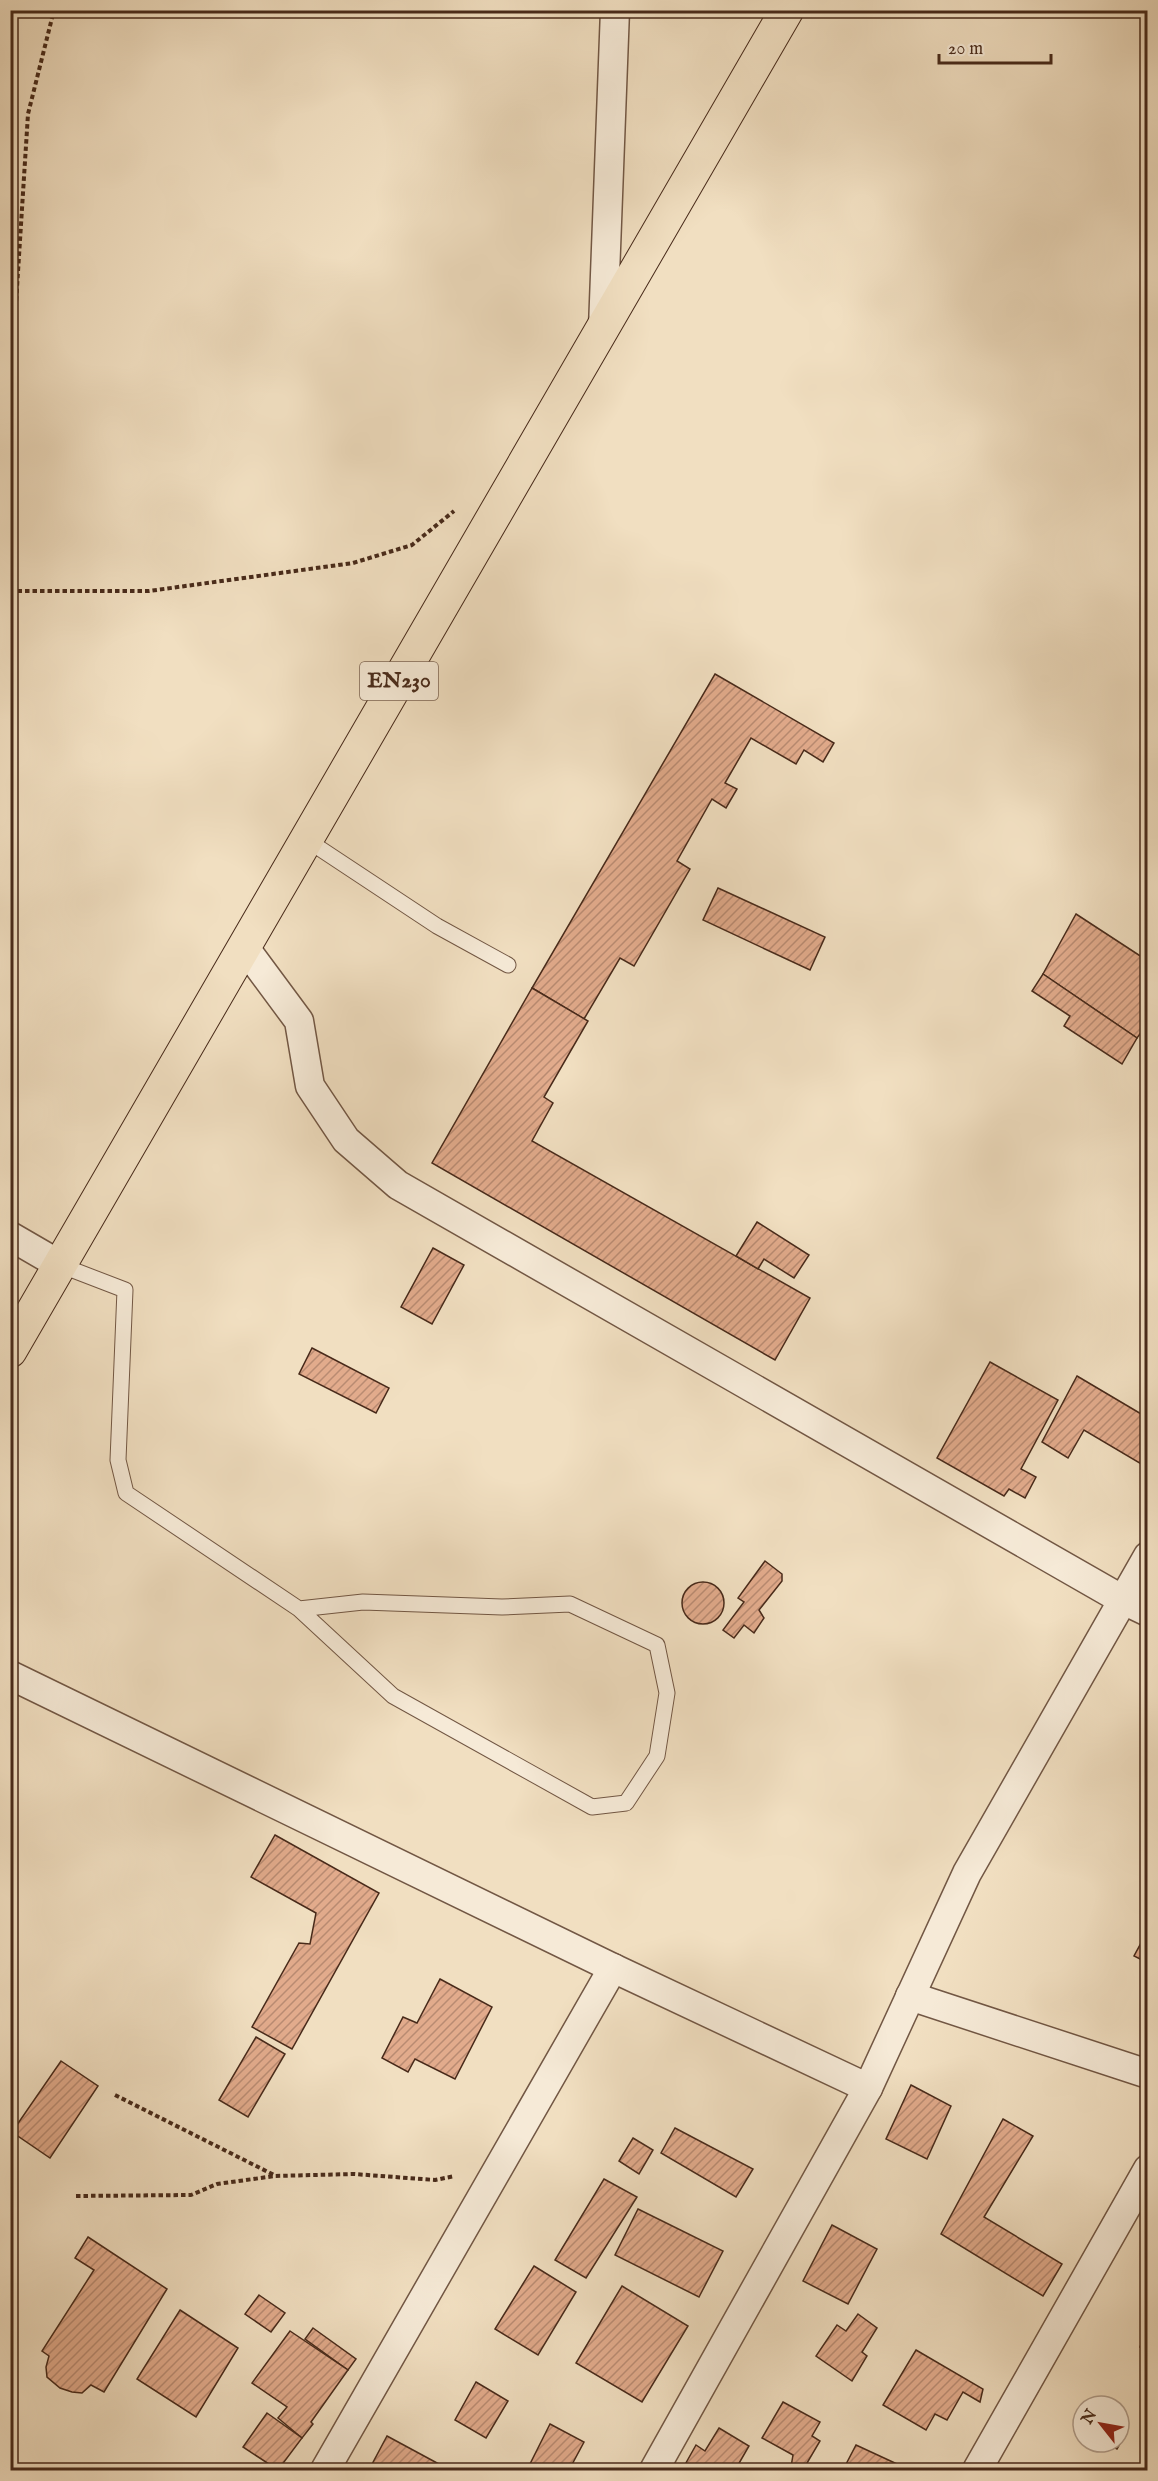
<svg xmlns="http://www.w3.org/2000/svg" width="1158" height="2481" viewBox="0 0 1158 2481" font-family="'IM FELL English',serif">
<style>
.building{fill:url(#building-hatch);stroke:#482a1a;stroke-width:1.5}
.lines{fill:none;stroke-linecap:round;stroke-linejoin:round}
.lane-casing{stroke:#725744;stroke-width:17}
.street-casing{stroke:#725744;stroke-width:31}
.primary-casing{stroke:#482a1a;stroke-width:35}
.path{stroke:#482a1a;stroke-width:4;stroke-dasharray:4.5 3;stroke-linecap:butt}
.lane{stroke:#f6ead7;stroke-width:15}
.street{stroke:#f6ead7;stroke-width:28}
.primary{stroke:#f1dfc1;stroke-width:33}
.labels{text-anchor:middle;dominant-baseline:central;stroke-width:4.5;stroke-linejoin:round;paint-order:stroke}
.shield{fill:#f6ead7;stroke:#7c6453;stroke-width:1.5}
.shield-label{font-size:22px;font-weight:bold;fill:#482a1a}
</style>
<defs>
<pattern id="building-hatch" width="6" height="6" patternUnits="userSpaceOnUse" patternTransform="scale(1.5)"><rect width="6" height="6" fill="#e2ab8c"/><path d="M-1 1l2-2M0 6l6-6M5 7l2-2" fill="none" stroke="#b98b72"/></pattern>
</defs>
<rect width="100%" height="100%" fill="#f1dfc1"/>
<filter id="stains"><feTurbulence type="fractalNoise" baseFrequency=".00333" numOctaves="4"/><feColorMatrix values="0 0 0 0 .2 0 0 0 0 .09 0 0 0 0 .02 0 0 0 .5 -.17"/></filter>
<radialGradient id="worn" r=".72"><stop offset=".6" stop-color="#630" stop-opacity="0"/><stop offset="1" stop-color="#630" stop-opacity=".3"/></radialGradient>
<!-- building -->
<g class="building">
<polygon points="715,674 834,743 823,762 804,750 796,764 751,738 725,783 737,789 726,808 712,799 677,861 690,869 634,966 620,958 584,1019 532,988"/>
<polygon points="718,888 825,937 810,970 703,920"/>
<polygon points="1076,914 1148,961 1148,1023 1137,1038 1043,974"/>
<polygon points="1043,974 1137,1038 1122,1064 1064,1026 1070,1016 1032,991"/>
<polygon points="532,988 588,1021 544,1097 553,1103 532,1141 810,1298 775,1360 432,1163"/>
<polygon points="757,1222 809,1255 794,1278 764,1259 758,1269 736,1256"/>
<polygon points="433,1248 464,1265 432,1324 401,1307"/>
<polygon points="312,1348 389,1388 376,1413 299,1374"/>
<polygon points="990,1362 1058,1400 1021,1469 1036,1477 1025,1498 1009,1489 1004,1496 937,1458"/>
<polygon points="1077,1376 1148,1418 1148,1468 1084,1430 1068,1458 1042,1442"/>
<polygon points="765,1561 782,1574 782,1581 759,1610 764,1618 754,1633 744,1625 734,1638 723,1630 744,1602 738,1598"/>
<circle cx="703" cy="1603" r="21"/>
<polygon points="275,1835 379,1893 292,2049 252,2027 299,1943 310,1944 316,1913 251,1877"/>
<polygon points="1148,1930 1148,1963 1134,1956"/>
<polygon points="440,1979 492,2007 455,2079 415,2059 408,2072 382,2058 403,2017 417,2023"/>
<polygon points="256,2037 285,2054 248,2117 219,2100"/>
<polygon points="61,2061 98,2086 50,2158 12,2132"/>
<polygon points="911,2085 951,2106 927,2159 886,2139"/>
<polygon points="1003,2119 1033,2136 984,2217 1062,2264 1043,2296 941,2234"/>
<polygon points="675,2128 753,2169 736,2197 661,2153"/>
<polygon points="633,2138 653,2150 639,2174 619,2161"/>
<polygon points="604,2179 637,2197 586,2278 555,2260"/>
<polygon points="638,2209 723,2251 699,2297 615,2255"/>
<polygon points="1148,2213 1148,2230 1141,2226"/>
<polygon points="832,2225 877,2249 848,2304 803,2281"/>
<polygon points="88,2237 167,2289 104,2392 91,2385 82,2393 72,2392 60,2388 47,2377 46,2367 49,2356 42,2351 94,2270 75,2258"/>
<polygon points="534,2266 576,2292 538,2355 495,2329"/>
<polygon points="622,2286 688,2326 642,2402 576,2363"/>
<polygon points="259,2295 285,2313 271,2332 245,2314"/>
<polygon points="180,2310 238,2348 196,2417 137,2379"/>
<polygon points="858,2314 877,2328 862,2352 867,2356 852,2381 816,2356 837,2325 846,2331"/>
<polygon points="313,2328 356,2359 348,2370 305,2339"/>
<polygon points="290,2331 348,2370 311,2422 313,2424 302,2438 278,2418 287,2407 252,2383"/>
<polygon points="1143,2339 1148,2341 1148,2350 1140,2347"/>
<polygon points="916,2350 983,2389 980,2402 963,2392 947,2420 935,2414 926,2430 883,2405"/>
<polygon points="476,2382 508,2401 486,2438 455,2420"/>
<polygon points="783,2402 820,2422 812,2436 820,2441 803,2470 791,2467 793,2455 762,2438"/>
<polygon points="267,2413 302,2438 278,2470 243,2447"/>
<polygon points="550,2424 584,2442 569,2470 542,2470 530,2464"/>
<polygon points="719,2428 749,2446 738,2465 749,2470 682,2470 696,2445 705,2451"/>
<polygon points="1119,2432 1125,2435 1117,2449 1104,2442 1119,2442"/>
<polygon points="387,2436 450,2470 374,2470 370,2468"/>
<polygon points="856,2445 910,2470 843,2470"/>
</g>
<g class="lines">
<defs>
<g id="lane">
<polyline points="307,840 437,926 508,965"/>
<polyline points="60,1265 125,1290 118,1460 126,1493 299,1609 393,1696 592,1807 626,1803 657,1756 667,1693 657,1645 570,1604 502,1607 363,1602 299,1609"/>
</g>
<g id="street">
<polyline points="603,328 615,10"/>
<polyline points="245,948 299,1021 310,1086 346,1140 398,1185 1123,1600 1148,1612"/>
<polyline points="10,1236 60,1265"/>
<polyline points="10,1675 613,1968 868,2088"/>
<polyline points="910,1996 1148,2074"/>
<polyline points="325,2470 613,1968"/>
<polyline points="654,2470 868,2088 967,1873 1148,1556"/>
<polyline points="977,2470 1148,2169"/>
</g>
<polyline id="primary" points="10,1351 787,10"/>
</defs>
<!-- lane casing -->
<use href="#lane" class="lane-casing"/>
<!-- street casing -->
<use href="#street" class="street-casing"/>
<!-- primary casing -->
<use href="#primary" class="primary-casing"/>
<!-- path -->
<g class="path">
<polyline points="10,398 28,114 54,10"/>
<polyline points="10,591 149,591 353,563 412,545 454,511"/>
<polyline points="115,2095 274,2175"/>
<polyline points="76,2196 191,2195 217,2184 275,2176 354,2174 435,2180 455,2176"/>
</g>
<!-- lane -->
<use href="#lane" class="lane"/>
<!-- street -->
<use href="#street" class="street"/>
<!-- primary -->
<use href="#primary" class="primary"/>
</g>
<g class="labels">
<!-- shield labels -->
<rect class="shield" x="360" y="662" width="78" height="38" rx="4.5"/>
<g class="shield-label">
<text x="399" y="681">EN230</text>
</g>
</g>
<!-- margin -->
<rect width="1158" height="2481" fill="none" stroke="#f1dfc1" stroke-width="36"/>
<rect x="12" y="12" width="1134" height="2457" fill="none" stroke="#482a1a" stroke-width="3"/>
<rect x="18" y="18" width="1122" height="2445" fill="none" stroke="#482a1a" stroke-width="1.5"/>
<!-- north arrow -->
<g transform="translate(1101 2424) rotate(301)"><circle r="28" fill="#f6ead7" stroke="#b09d8b" stroke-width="1.5"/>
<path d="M0-4.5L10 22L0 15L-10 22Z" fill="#8f2418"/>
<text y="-9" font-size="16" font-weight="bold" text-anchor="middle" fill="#482a1a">N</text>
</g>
<!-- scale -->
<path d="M939 54v9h112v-9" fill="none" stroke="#482a1a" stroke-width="3"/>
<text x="948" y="54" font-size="18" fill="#482a1a" stroke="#f6ead7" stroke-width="4.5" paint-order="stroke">20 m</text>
<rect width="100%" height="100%" filter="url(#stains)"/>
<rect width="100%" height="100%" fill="url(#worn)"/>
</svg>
